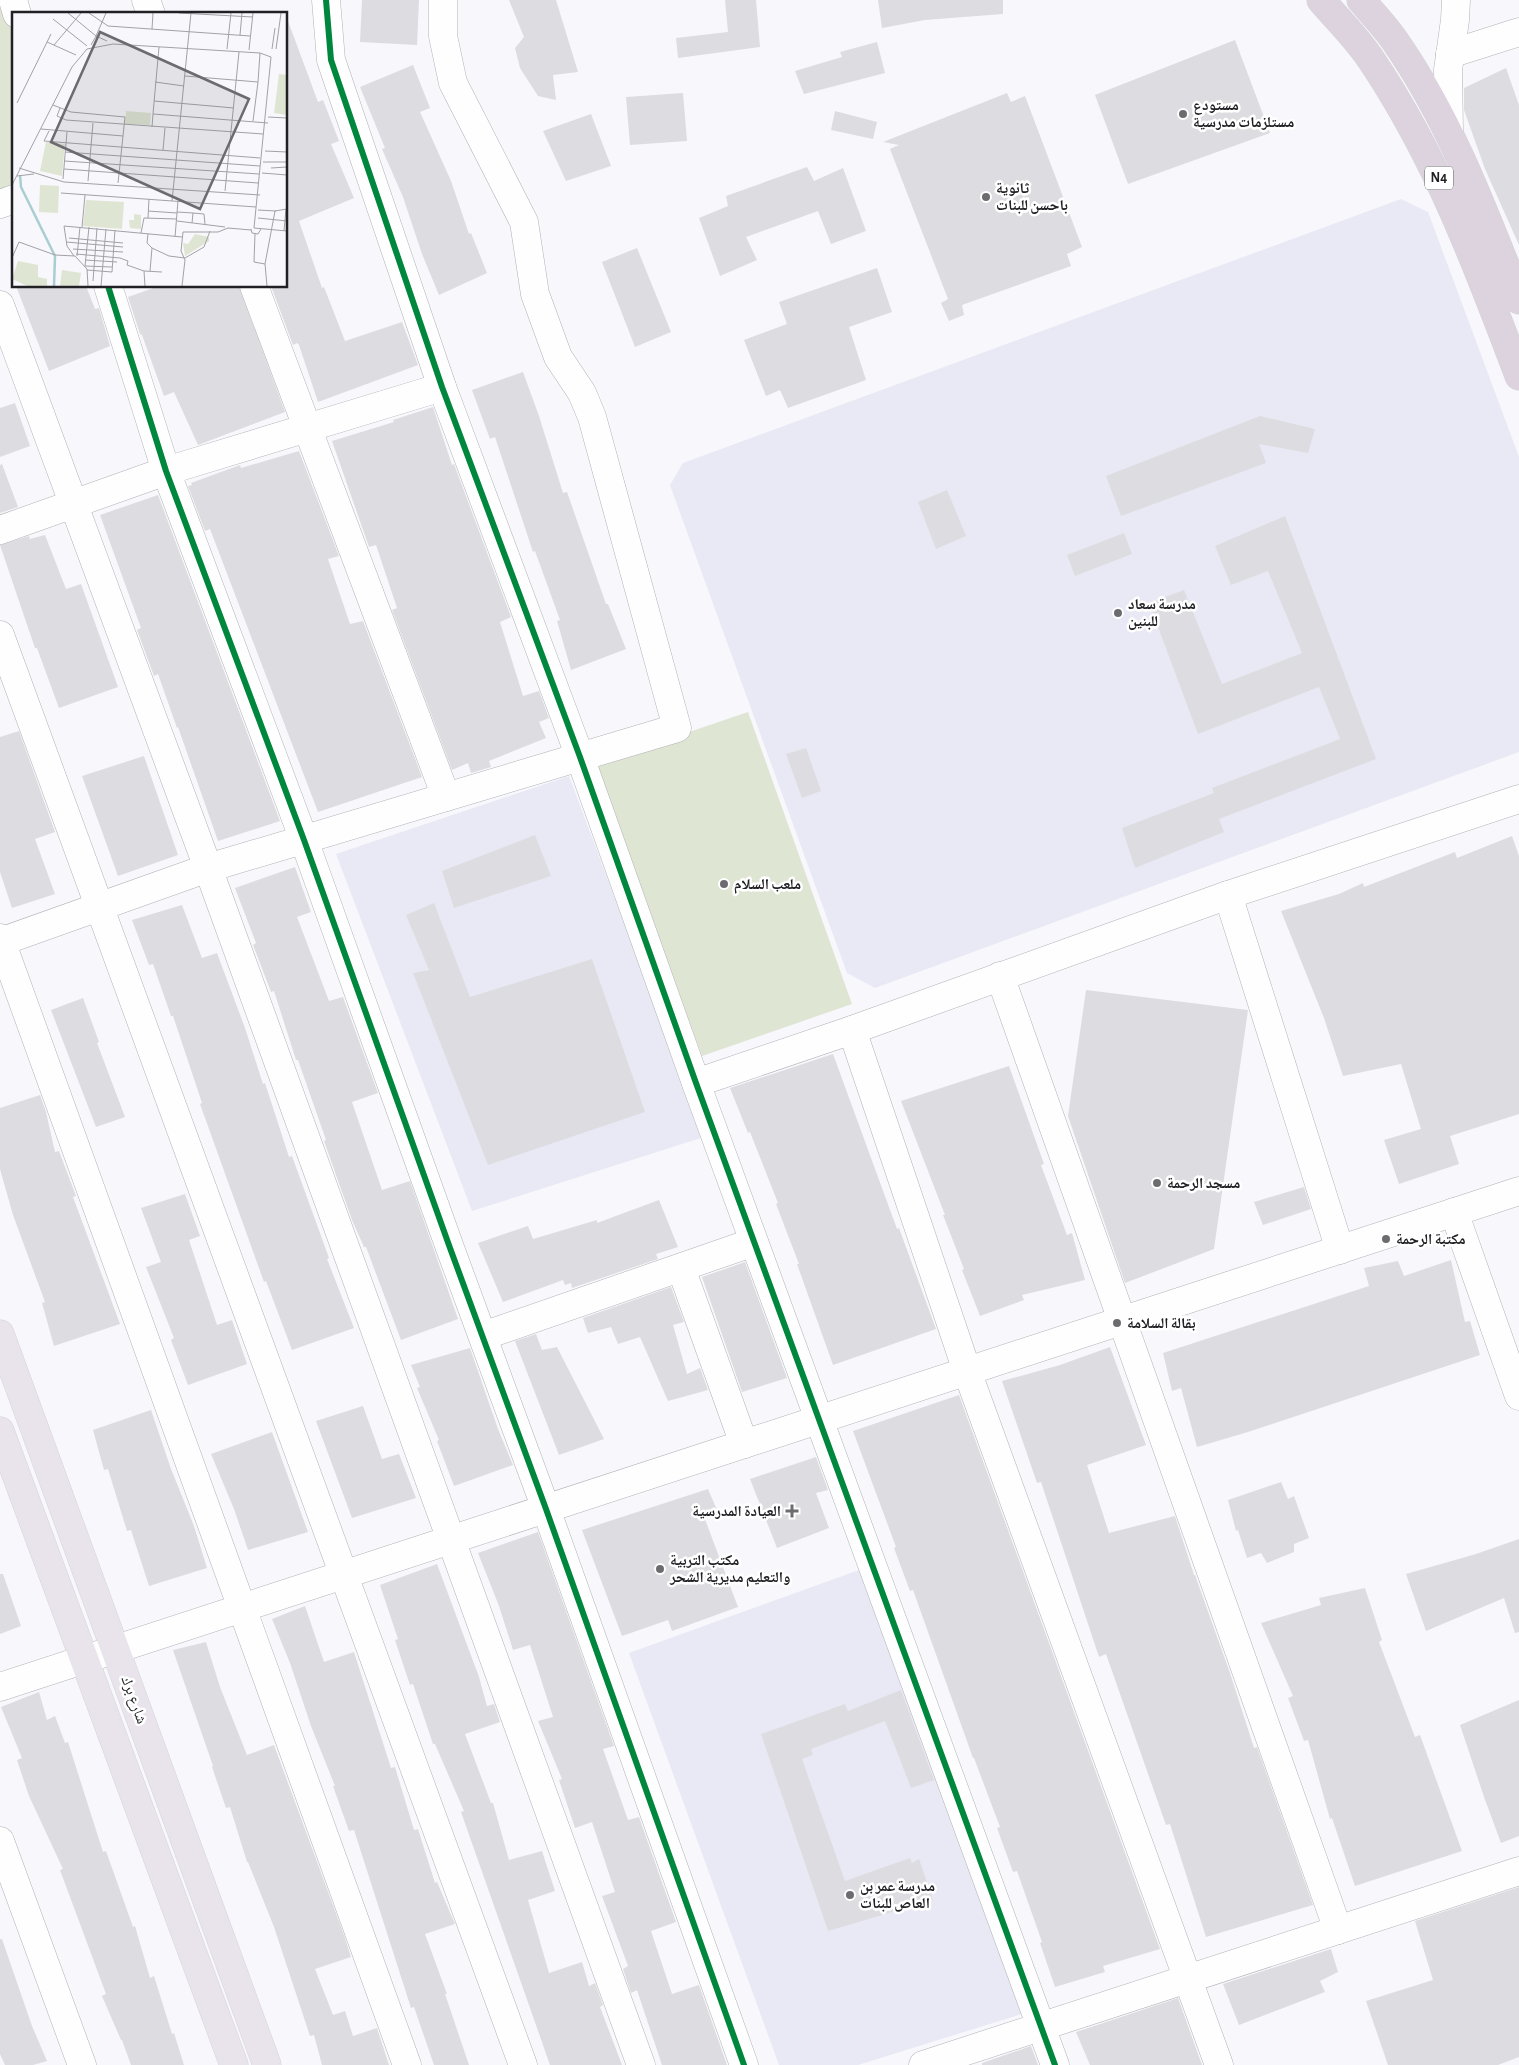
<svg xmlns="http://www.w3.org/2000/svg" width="1519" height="2065" viewBox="0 0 1519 2065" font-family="'Alegreya Sans','Noto Naskh Arabic',sans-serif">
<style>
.built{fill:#e8e9f4}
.green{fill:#dfe5d3}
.building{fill:#dddde1}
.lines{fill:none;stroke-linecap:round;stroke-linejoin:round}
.minor-casing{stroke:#b1b2b6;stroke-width:29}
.major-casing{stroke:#d4d4d7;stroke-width:29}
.highway-casing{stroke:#d4d4d7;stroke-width:29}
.minor{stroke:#fefeff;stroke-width:28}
.major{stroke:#e9e4eb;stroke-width:28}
.highway{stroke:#ddd3de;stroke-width:28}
.cycleway-casing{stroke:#fff;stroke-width:9}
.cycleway{stroke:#00873e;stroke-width:6}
.poi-dot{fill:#6c6c70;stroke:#fff;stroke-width:2}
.labels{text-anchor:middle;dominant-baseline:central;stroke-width:5;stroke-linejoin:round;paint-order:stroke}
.shield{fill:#fff;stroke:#646466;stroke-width:1}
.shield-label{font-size:14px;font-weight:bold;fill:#212125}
.poi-label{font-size:15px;font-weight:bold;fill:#212125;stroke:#fff;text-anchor:start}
.street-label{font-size:15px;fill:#212125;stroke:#fff}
.inset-river{fill:none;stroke:#a9ced1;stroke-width:2.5}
.inset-road{fill:none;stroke:#a1a1a6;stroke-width:1}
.view{fill:#6c6c70;fill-opacity:0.15;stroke:#6c6c70;stroke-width:2.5}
.inset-edge{fill:none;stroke:#212125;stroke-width:2.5}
</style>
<rect width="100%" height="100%" fill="#f7f7fc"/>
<!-- built -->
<g class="built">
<polygon points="1401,199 1428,212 1519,457 1519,752 875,988 847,973 670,485 683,463"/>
<polygon points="569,776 704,1137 472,1211 336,854"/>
<polygon points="862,1569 1025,2013 858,2065 779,2065 629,1653"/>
</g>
<!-- green -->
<g class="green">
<polygon points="0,0 2,0 14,36 14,191 0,196"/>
<polygon points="748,712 852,1004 702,1056 595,764"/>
</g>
<!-- building -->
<g class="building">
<polygon points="362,0 419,0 417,45 360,42"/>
<polygon points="509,0 556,0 578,72 553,75 556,100 538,96 520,68 515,48 524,37"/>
<polygon points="725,0 756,0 760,47 678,58 676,38 728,32"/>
<polygon points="878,0 1003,0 1003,14 925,20 882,28"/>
<polygon points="286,21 288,21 318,102 323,100 339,141 331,144 354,198 299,221 322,288 324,287 345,341 402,322 418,365 318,402 299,345 297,343 293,345 271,286 286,286"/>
<polygon points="1235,40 1270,133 1128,184 1095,95"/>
<polygon points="877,42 885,73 804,94 795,71 842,57 840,52"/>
<polygon points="413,65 430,108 420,112 451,181 469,234 471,233 487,273 439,295 422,254 403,197 382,149 385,148 360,87"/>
<polygon points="1506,68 1519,105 1519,245 1485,169 1464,110 1464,88"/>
<polygon points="683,93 687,141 630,145 626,97"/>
<polygon points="1007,93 1011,102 1025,96 1082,247 1067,254 1071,266 962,305 964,315 949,321 941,303 948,299 890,149 899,145 883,142"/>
<polygon points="835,111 877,122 873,139 831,130"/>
<polygon points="591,114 611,166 566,181 543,131"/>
<polygon points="807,167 814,181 843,168 866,231 831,244 818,211 746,237 757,260 720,276 699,218 728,206 726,196"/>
<polygon points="637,248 671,332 635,347 602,262"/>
<polygon points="877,268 892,312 849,327 866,380 788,408 780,390 766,396 744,340 787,324 779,302"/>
<polygon points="16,286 86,286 95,309 99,308 110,346 49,371"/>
<polygon points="159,286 239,286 285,412 198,445 174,392 164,396 142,335 140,334 128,297"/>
<polygon points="523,372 539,416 563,493 567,492 606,604 608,604 626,649 571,670 557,621 560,620 535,551 533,552 495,437 490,439 472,390"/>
<polygon points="15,403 30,446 0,457 0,408"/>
<polygon points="433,407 452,465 454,464 511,617 500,622 523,696 539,691 549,718 539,722 546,738 489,761 491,767 471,773 468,763 452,770 392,610 397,608 376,545 369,547 332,441 394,422 393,420"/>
<polygon points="1260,416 1315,429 1308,453 1259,444 1266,463 1121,516 1106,476"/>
<polygon points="299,451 339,556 328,559 350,624 363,621 422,777 318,812 210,529 205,531 188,486 192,485 191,483 240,465 241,468"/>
<polygon points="2,464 18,507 0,513 0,465"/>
<polygon points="947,490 966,536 936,549 918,502"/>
<polygon points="158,495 280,821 218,841 178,727 177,728 158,674 154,676 137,630 141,628 100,515"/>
<polygon points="1285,516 1376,759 1219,819 1224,832 1135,868 1122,828 1214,793 1212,788 1340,739 1319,687 1198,734 1149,603 1184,590 1222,684 1302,653 1268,571 1231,585 1215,546"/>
<polygon points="1124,533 1132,554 1075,576 1067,555"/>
<polygon points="45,535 66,589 81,584 118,687 59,708 37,648 35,648 22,610 0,545 29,536 30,539"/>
<polygon points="19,731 55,832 35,839 55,894 12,908 0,872 0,737"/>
<polygon points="806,748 821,791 802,798 786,754"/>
<polygon points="144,756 178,855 118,876 82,776"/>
<polygon points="535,835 551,876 454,908 442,871"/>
<polygon points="1512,836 1519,856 1519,1114 1450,1136 1459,1164 1399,1184 1384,1140 1421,1129 1401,1064 1343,1076 1324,1018 1281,911 1339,894 1363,883 1364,887 1455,852 1457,858"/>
<polygon points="295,867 311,912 297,917 329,1001 343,997 378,1093 352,1102 382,1190 410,1181 458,1319 401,1340 366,1247 364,1247 352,1220 324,1141 326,1140 298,1060 296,1060 274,991 271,992 253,945 256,943 235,888"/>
<polygon points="434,903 470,997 592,959 645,1112 488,1165 413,973 429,970 406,915"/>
<polygon points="182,905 202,958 217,953 245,1028 263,1084 265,1083 289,1157 292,1156 329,1258 327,1259 354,1328 292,1350 266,1281 264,1282 200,1104 202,1103 173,1016 171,1016 153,964 149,965 132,920"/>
<polygon points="1086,990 1248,1010 1214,1249 1125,1283 1068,1116"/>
<polygon points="83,998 99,1042 97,1043 125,1117 96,1127 51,1010"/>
<polygon points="833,1054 897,1229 899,1228 936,1329 833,1365 797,1264 799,1264 776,1204 778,1203 750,1132 748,1133 730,1088"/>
<polygon points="1009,1066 1044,1164 1041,1165 1067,1235 1072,1233 1085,1280 1022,1295 1024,1300 980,1316 962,1270 964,1269 943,1215 945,1215 901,1101"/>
<polygon points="40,1095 46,1112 55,1152 59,1151 76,1196 73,1197 120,1324 54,1346 42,1303 45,1302 13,1215 0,1169 0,1108"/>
<polygon points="1304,1187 1311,1209 1263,1225 1254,1202"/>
<polygon points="185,1194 200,1236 189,1240 217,1325 232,1320 247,1364 188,1385 171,1340 174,1338 146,1267 161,1262 141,1208"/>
<polygon points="659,1200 678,1247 656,1254 658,1259 572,1288 571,1283 565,1285 563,1280 503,1302 478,1243 528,1226 533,1239 597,1220 597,1223"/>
<polygon points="1451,1260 1465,1322 1470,1321 1480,1355 1248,1432 1197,1447 1181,1388 1172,1391 1163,1353 1369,1286 1364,1268 1398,1261 1404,1276"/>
<polygon points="745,1262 787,1378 742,1392 702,1277"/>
<polygon points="671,1287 684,1322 673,1325 687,1374 700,1368 708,1390 668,1401 640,1337 618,1344 611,1327 588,1333 583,1318"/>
<polygon points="536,1334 542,1350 557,1347 604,1439 559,1455 515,1341"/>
<polygon points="1110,1347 1146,1445 1087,1465 1109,1533 1175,1516 1194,1575 1195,1575 1230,1673 1254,1748 1257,1747 1313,1905 1206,1937 1170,1824 1166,1825 1106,1654 1099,1657 1041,1482 1037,1483 1002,1381 1060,1365"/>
<polygon points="470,1348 498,1429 513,1465 454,1486 437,1441 439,1440 417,1388 420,1387 411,1365"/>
<polygon points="959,1395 1160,1949 1103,1966 1105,1972 1055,1987 1040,1943 1042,1942 1017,1871 1013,1872 997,1828 1000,1827 974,1758 973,1758 913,1590 910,1591 894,1548 896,1547 853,1431"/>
<polygon points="363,1406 382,1459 399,1454 416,1498 352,1518 316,1421"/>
<polygon points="151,1410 171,1469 194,1526 207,1568 149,1586 131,1530 127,1531 108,1469 104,1470 93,1430"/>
<polygon points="272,1432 308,1532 248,1550 234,1509 211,1454"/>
<polygon points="816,1457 828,1490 816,1493 829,1528 777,1548 750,1479"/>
<polygon points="1281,1482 1288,1499 1294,1496 1309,1538 1294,1544 1294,1552 1267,1563 1261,1553 1247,1558 1238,1530 1236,1531 1228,1500"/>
<polygon points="708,1489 717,1510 703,1514 738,1607 672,1631 668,1620 622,1636 582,1530"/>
<polygon points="538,1532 614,1746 603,1749 628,1820 639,1817 676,1922 651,1931 672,1994 699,1985 727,2065 662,2065 637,1990 631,1993 623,1969 628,1966 602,1896 615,1892 592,1822 575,1828 559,1780 562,1779 538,1721 553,1717 530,1645 513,1650 499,1606 478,1553"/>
<polygon points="1519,1539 1519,1632 1515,1633 1504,1598 1426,1631 1406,1574 1476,1554"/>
<polygon points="437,1564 479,1677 487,1706 494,1704 500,1722 465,1734 491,1803 493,1803 509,1860 542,1851 555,1891 528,1900 549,1973 582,1962 589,1986 595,1983 603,2005 600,2007 622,2065 550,2065 461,1812 464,1811 435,1744 433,1744 413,1684 410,1685 395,1640 398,1639 380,1585"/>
<polygon points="0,1574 3,1574 21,1626 0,1634"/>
<polygon points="1365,1588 1382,1640 1379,1642 1415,1737 1420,1735 1462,1851 1355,1886 1332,1818 1330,1819 1308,1740 1304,1741 1288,1698 1293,1696 1261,1623 1321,1605 1319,1598"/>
<polygon points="305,1606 324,1662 354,1652 391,1768 395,1767 414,1830 418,1829 435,1883 437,1882 455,1924 425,1934 447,1994 445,1994 469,2065 434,2065 414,2007 411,2008 354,1830 349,1831 333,1786 335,1786 311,1726 290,1663 272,1619"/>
<polygon points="206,1642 220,1687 247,1755 274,1745 344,1935 351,1957 315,1969 333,2015 345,2011 353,2036 377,2028 389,2065 322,2065 314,2035 310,2036 274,1927 248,1862 247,1862 230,1807 226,1808 212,1767 213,1766 173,1650"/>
<polygon points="901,1690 934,1780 911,1788 885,1721 811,1749 813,1755 802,1759 845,1881 910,1858 912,1863 919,1859 933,1900 828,1931 761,1734 845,1704 848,1711"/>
<polygon points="39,1692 47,1720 55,1716 65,1743 68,1742 103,1852 106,1851 133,1927 135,1926 150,1978 154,1976 172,2034 174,2033 184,2065 131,2065 122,2040 121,2040 102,1996 106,1994 60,1870 63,1869 29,1796 17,1760 22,1758 1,1707"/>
<polygon points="1519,1700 1519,1836 1501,1843 1484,1797 1460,1725"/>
<polygon points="1519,1887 1519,2057 1498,2065 1388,2065 1366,2001 1433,1980 1415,1921"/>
<polygon points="0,1939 2,1939 32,2026 47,2061 33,2065 5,2065 0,2054"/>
<polygon points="1331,1949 1338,1972 1320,1981 1325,1992 1239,2025 1223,1984"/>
<polygon points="1178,1998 1202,2065 1090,2065 1076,2032"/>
<polygon points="1031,2046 1038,2065 982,2065 982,2063"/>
</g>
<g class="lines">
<defs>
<g id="minor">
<polyline points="13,0 17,14"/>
<polyline points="146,0 151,14"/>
<polyline points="326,0 331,60 442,387 580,757 696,1083 1055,2065"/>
<polyline points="1450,54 1519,32"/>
<polyline points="1449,131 1448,70 1455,20 1456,0"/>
<polyline points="0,204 14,199"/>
<polyline points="108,286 166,471 304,840 450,1248 546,1509 744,2065"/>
<polyline points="254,286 446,797"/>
<polyline points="0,305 208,868 641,2065"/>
<polyline points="0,530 166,471 442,387"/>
<polyline points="0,635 523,2065"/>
<polyline points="1228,895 1340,1250"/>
<polyline points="0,938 407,2065"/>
<polyline points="0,942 208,868 677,728 592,417 582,393 558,357 535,294 524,222 453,83 443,36 443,0"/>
<polyline points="1000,976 1338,1930"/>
<polyline points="852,1030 1228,895 1519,799"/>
<polyline points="696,1083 852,1030 967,1371 1219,2065"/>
<polyline points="1454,1212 1519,1396"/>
<polyline points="681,1268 744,1444"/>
<polyline points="483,1336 754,1242"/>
<polyline points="0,1687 1519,1191"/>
<polyline points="0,1841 82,2065"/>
<polyline points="923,2065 1519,1871"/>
</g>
<g id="major">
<polyline points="0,1334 267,2065"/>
<polyline points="0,1431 234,2065"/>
</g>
<g id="highway">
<path d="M1321 0C1338 20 1358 39 1372 61 1437 158 1478 267 1519 376"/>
<path d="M1361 0C1372 13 1385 26 1395 41 1450 120 1484 211 1519 300"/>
</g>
</defs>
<!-- minor casing -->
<use href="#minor" class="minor-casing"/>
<!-- major casing -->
<use href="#major" class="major-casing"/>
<!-- highway casing -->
<use href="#highway" class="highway-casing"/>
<!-- minor -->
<use href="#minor" class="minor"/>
<!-- major -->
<use href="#major" class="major"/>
<!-- highway -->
<use href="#highway" class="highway"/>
<defs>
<g id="cycleway">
<polyline points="326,0 331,60 442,387 580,757 696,1083 1055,2065"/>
<polyline points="108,286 166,471 304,840 450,1248 546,1509 744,2065"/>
</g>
</defs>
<!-- cycleway casing -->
<use href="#cycleway" class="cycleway-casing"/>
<!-- cycleway -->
<use href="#cycleway" class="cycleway"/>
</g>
<!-- markers -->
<g class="poi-dot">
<circle cx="1183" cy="114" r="5"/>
<circle cx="986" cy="197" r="5"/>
<circle cx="1118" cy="613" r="5"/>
<circle cx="724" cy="884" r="5"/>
<circle cx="1157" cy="1183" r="5"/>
<circle cx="1386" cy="1239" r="5"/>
<circle cx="1117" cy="1323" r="5"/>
<path d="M789.5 1503.5h5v5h5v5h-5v5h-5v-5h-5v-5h5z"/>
<circle cx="660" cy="1569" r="5"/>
<circle cx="850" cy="1895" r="5"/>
</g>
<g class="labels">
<!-- shield labels -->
<rect class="shield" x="1425" y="166.5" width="28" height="23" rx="4"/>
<g class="shield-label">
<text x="1439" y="178">N4</text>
</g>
<!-- poi labels -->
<g class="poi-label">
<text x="1193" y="105">مستودع<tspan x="1193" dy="17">مستلزمات مدرسية</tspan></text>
<text x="996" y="188">ثانوية<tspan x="996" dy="17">باحسن للبنات</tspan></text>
<text x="1128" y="604">مدرسة سعاد<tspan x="1128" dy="17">للبنين</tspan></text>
<text x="734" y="884">ملعب السلام</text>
<text x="1167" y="1183">مسجد الرحمة</text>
<text x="1396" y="1239">مكتبة الرحمة</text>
<text x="1127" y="1323">بقالة السلامة</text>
<text x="781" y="1511" text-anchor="end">العيادة المدرسية</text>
<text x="670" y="1560">مكتب التربية<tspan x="670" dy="17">والتعليم مديرية الشحر</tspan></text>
<text x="860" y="1886">مدرسة عمر بن<tspan x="860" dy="17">العاص للبنات</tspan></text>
</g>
<!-- street labels -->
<g class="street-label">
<text transform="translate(134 1700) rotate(70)">شارع برك</text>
</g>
</g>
<!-- overview -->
<g transform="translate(12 12)">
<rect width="275" height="275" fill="#f7f7fc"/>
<path d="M267 62 275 63V103L262 101ZM114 99 139 101 138 113 113 112ZM34 130 53 132 50 164 28 159ZM28 173 47 174 46 201 27 200ZM74 188 112 190 110 217 71 214ZM122 202 129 203V217L118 216 117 208H122ZM183 222 197 225V229L173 244 171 231 176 232ZM6 249 26 253V265L35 267V274H15L0 267ZM50 258 69 261 67 274H48Z" fill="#dfe5d3"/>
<path class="inset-river" d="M8 163 9 175 43 244 42 274"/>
<path class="inset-road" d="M56 1 84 24 94 1M77 1 96 14 238 24M167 1 241 5M41 7 75 34M140 17 141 1M228 23 230 1M35 30 64 43M42 33 69 1M79 33 84 24 95 29M215 37 219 1M260 37 263 16M264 37 269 1M237 38 241 1M259 45 242 216 275 219M173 64 246 70 241 109M143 70 172 74M246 70 248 41M142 89 222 96M5 91 39 22M41 93 59 100 113 105 106 171M48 96 45 104 54 108 251 122M141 102 147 35M256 105 275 106M140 115 141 102 256 111M29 117 111 124M37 119 32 129 248 146M151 138 153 116M253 139 275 140M53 140 248 154M52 149 247 162M251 150H275M7 156 52 170 248 183M259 156 275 155M52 157 246 171M250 161 275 163M5 164 22 162M51 167 55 120M76 169 81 111M0 173 60 55 75 37 101 32 248 41 259 45M213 179 227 40M49 181 244 195M160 189 179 1M246 198 264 199M136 199 165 201M165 200 181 201 180 211M181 201 192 202 193 212M136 206 137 187M246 206 275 209M165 209 213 215M70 215 73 183M77 215 73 254 100 255M239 217 240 221 246 222 249 217M272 219 274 197M129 221 132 206 165 207M136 222 135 231 140 236 138 259M243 222 242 250 253 252 255 274M163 225 166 189M57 226 111 231M54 230 111 235M140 236 157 244 173 246 192 235 198 219M61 237 111 240M64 242 108 246 116 249 115 253 132 259M62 244 55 234 52 214 170 225M65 244 68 215M0 246 7 230 43 243 63 244 75 257 76 274M73 248 105 250M253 252 263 199 275 197M75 258 100 260 103 218M81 269 85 216M89 274 94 217M133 274 132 259 150 260M170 274 173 248 169 239 171 220H206L216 216 239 218"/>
<path class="view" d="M88 20 237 87 188 197 39 130Z"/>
<rect width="275" height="275" class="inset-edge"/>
</g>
</svg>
